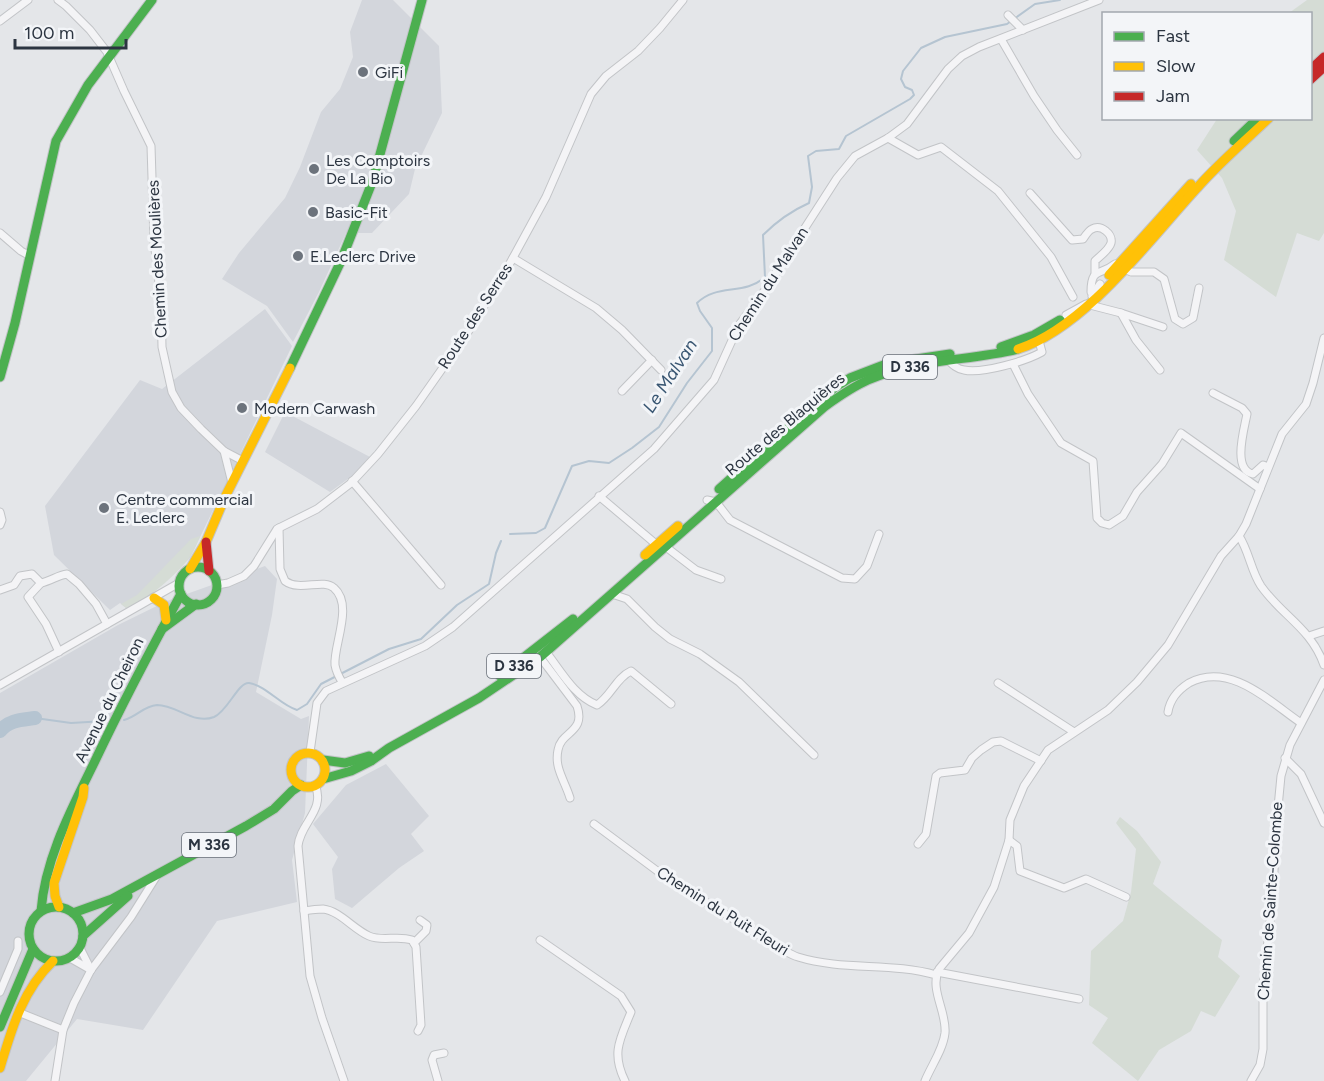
<svg xmlns="http://www.w3.org/2000/svg" width="1324" height="1081" viewBox="0 0 1324 1081" font-family="Figtree,sans-serif">
<style>
.built{fill:#d3d6dc}
.green{fill:#d5dcd5}
.lines{fill:none;stroke-linecap:round;stroke-linejoin:round}
.stream{stroke:#b5c4d1;stroke-width:2}
.river{stroke:#b5c4d1;stroke-width:14}
.street-casing{stroke:#c2c4c7;stroke-width:9}
.fast-casing{stroke:#c2c4c7;stroke-width:11}
.slow-casing{stroke:#c2c4c7;stroke-width:11}
.jam-casing{stroke:#c2c4c7;stroke-width:11}
.street{stroke:#f4f4f6;stroke-width:7}
.fast{stroke:#4caf50;stroke-width:9}
.slow{stroke:#ffc107;stroke-width:9}
.jam{stroke:#c62828;stroke-width:9}
.poi-dot{fill:#6c737c;stroke:#f3f5f8;stroke-width:2}
.labels{text-anchor:middle;dominant-baseline:central;stroke-width:6;stroke-linejoin:round;paint-order:stroke}
.shield{fill:#f3f5f8;stroke:#686f78;stroke-width:1.5}
.shield-label{font-size:15px;font-weight:bold;fill:#2c3541}
.poi-label{font-size:16px;fill:#2c3541;stroke:#f3f5f8;text-anchor:start}
.street-label{font-size:16px;fill:#2c3541;stroke:#f3f5f8}
.water-label{font-size:18px;font-style:italic;fill:#395672;stroke:#f3f5f8}
</style>
<rect width="100%" height="100%" fill="#e4e6e9"/>
<!-- built -->
<g class="built">
<polygon points="362,0 393,0 439,46 442,113 415,169 409,194 372,233 346,233 319,292 293,342 267,306 222,279 239,253 285,198 300,167 321,112 340,89 353,57 350,32"/>
<polygon points="265,309 292,346 190,558 165,582 126,608 120,603 110,610 54,555 45,506 140,380 162,389"/>
<polygon points="285,412 370,457 356,473 330,492 265,452"/>
<polygon points="265,566 277,579 272,615 256,692 301,719 309,716 305,813 292,860 297,902 217,921 143,1030 77,1019 26,1081 0,1081 0,693 118,625 167,601"/>
<polygon points="386,764 429,816 411,834 424,851 399,868 352,908 335,899 332,869 338,857 313,824 346,785"/>
</g>
<!-- green -->
<g class="green">
<polygon points="1307,0 1324,0 1324,233 1319,241 1297,233 1276,297 1224,260 1236,211 1222,178 1197,150 1217,119 1310,118 1310,14 1289,13"/>
<path d="M200 536C197 543 194 551 189 558 178 573 145 603 126 608L121 604 137 595 191 539Z"/>
<polygon points="1120,817 1137,831 1161,862 1153,884 1222,940 1218,957 1240,976 1215,1017 1201,1011 1191,1031 1159,1050 1138,1081 1092,1043 1108,1018 1089,1005 1091,951 1123,921 1131,892 1136,849 1116,823"/>
</g>
<g class="lines">
<!-- stream -->
<g class="stream">
<path d="M510 534 536 533 545 528 572 466 589 461 609 463 632 448 659 427 687 383 712 351V328L700 311 697 303C717 283 744 296 765 277L763 235C777 221 791 211 809 203L812 187 808 156 816 151 839 149 846 136 910 99 914 95 912 90 905 87 901 79 903 71 921 48 945 37 1007 24 1035 4 1060 0"/>
<polyline points="35,718 71,723 105,721"/>
<path d="M124 720C137 717 143 706 157 705 177 705 194 725 214 717 228 711 238 682 249 683 267 686 280 705 297 710L307 704 321 684 389 649 421 639 457 605 489 584 496 553 501 541"/>
</g>
<!-- river -->
<path class="river" d="M0 731C9 720 21 720 35 718"/>
<defs>
<g id="street">
<polyline points="58,0 66,6 90,30 107,52 124,91 151,146 154,241 161,300 162,347 172,392 181,408 201,429 224,451 243,461"/>
<polyline points="1008,15 1023,30"/>
<polyline points="0,21 28,0"/>
<polyline points="1001,39 1034,96 1057,130 1077,155"/>
<polyline points="888,138 918,155 941,147 998,191 1051,257 1073,297"/>
<path d="M1030 193 1072 240 1083 239C1085 236 1089 230 1092 229 1101 224 1113 234 1111 243 1109 250 1100 256 1095 261V274"/>
<polyline points="0,233 21,251 30,256"/>
<polyline points="513,258 596,308 622,330 661,370"/>
<polyline points="1122,268 1131,272 1154,272 1164,279 1175,319 1183,324 1193,318 1199,288"/>
<path d="M1091 292C1091 267 1100 276 1115 264"/>
<polyline points="1092,296 1100,284"/>
<polyline points="1066,315 1086,304 1121,313"/>
<path d="M948 360C953 365 957 369 964 370 982 374 1026 361 1042 352L1039 341"/>
<polyline points="1013,364 1028,394 1061,443 1093,461 1097,518 1102,523 1109,525 1123,516 1137,492 1162,464 1181,433 1260,489"/>
<polyline points="1160,370 1136,340 1121,313 1163,327"/>
<polyline points="622,391 652,360"/>
<path d="M1213 393 1242 408 1247 414C1244 430 1232 470 1253 474L1263 465 1268 467"/>
<polyline points="224,451 232,483"/>
<polyline points="352,481 441,585"/>
<polyline points="599,496 657,545 657,547"/>
<polyline points="707,500 716,502 730,520 842,578 855,579 867,566 879,534"/>
<polyline points="0,512 2,520 0,525"/>
<path d="M279 528 280 569 285 581C300 592 323 578 334 588 354 605 333 646 335 665 336 671 339 677 342 682"/>
<path d="M1239 536C1249 551 1251 571 1261 586 1282 616 1311 628 1324 665"/>
<polyline points="666,547 696,570 721,579"/>
<path d="M41 583C51 581 58 575 67 574L79 584 96 604 107 624"/>
<polyline points="217,585 228,583 244,576 254,566 277,529 317,509 351,483 378,454 416,406 468,332 509,265 546,197 591,94 606,76 638,51 660,28 683,0"/>
<polyline points="0,590 14,585 20,576 32,574 41,583 28,597 46,624 59,652"/>
<polyline points="612,594 627,599 655,627 670,639 700,654 739,682 814,755"/>
<polyline points="1309,636 1324,631"/>
<path d="M546 652C561 671 574 696 597 705 611 696 616 678 631 671L671 704"/>
<path d="M540 657 577 706C586 733 561 731 558 750 554 768 565 781 570 798"/>
<polyline points="998,683 1074,732"/>
<polyline points="0,685 179,583"/>
<path d="M1168 712C1170 699 1178 690 1189 683 1230 661 1270 702 1301 723"/>
<polyline points="310,752 317,703 326,691 425,646 453,627 654,449 714,380 739,325 765,290 837,178 855,156 888,138 907,124 948,69 962,56 979,47 1099,0"/>
<polyline points="1285,758 1301,774 1324,823"/>
<path d="M315 785C326 810 300 823 298 846L310 976 322 1018 344 1081"/>
<path d="M594 824 664 876 778 947C784 950 791 955 798 957 843 971 892 962 936 975"/>
<polyline points="1009,840 1017,846 1020,871 1064,888 1086,879 1126,897"/>
<polyline points="918,844 926,834 936,776 940,773 965,770 972,758 981,750 993,742 1001,741 1041,761"/>
<path d="M304 911C310 910 317 909 323 909 340 911 353 929 369 936 383 942 397 935 412 940L416 947 421 1025 418 1031"/>
<path d="M540 940 621 996 631 1012C620 1039 611 1053 625 1081"/>
<polyline points="414,943 426,931 427,925 420,920"/>
<polyline points="80,948 91,970"/>
<polyline points="70,958 91,970"/>
<polyline points="937,972 1079,999"/>
<polyline points="0,992 18,949 18,941"/>
<polyline points="18,1012 63,1030"/>
<polyline points="55,1081 63,1030 74,1003 91,970 131,917 156,877"/>
<polyline points="438,1081 432,1060 434,1055 444,1053"/>
<path d="M925 1081C931 1066 943 1050 945 1033 947 1012 929 989 939 969L969 933 994 887 1009 840 1010 820 1024 786 1048 750 1108 710 1137 682 1168 645 1221 556 1239 536 1246 524 1282 434 1306 404 1313 383 1324 338"/>
<polyline points="1251,1081 1260,1065 1263,1049 1263,987 1273,893 1276,828 1281,776 1290,745 1324,680"/>
</g>
<g id="fast">
<polyline points="1234,141 1258,118"/>
<polyline points="1001,347 1034,335 1060,320"/>
<polyline points="290,368 341,261 373,180 422,0"/>
<polyline points="0,377 15,323 56,141 88,85 152,0"/>
<polyline points="719,489 803,414 834,388 850,378 889,363 950,354"/>
<circle cx="198" cy="586" r="19"/>
<polyline points="162,629 196,604"/>
<polyline points="500,676 573,619"/>
<polyline points="323,760 345,763 369,756"/>
<path d="M323 779 351 771 371 761 389 748 479 698 540 657 824 407C838 397 852 387 868 380 915 359 969 361 1018 349"/>
<circle cx="56" cy="934" r="27"/>
<path d="M41 911C45 858 72 808 95 761 122 704 151 649 181 594"/>
<polyline points="73,913 112,899 246,826 274,809 292,791 301,785"/>
<polyline points="83,936 128,896"/>
<polyline points="0,1027 33,949"/>
</g>
<g id="slow">
<polyline points="1109,275 1191,184"/>
<path d="M1018 349C1085 328 1150 239 1197 188 1219 163 1245 141 1269 118"/>
<polyline points="645,555 678,526"/>
<polyline points="190,569 206,542 225,497 290,368"/>
<polyline points="154,598 164,605 166,620"/>
<circle cx="308" cy="770" r="17"/>
<polyline points="59,907 55,896 54,883 83,797 84,788"/>
<path d="M0 1068C12 1028 22 991 53 961"/>
</g>
<g id="jam">
<polyline points="1310,70 1324,57"/>
<polyline points="1310,80 1324,67"/>
<polyline points="206,542 209,571"/>
</g>
</defs>
<!-- street casing -->
<use href="#street" class="street-casing"/>
<!-- fast casing -->
<use href="#fast" class="fast-casing"/>
<!-- slow casing -->
<use href="#slow" class="slow-casing"/>
<!-- jam casing -->
<use href="#jam" class="jam-casing"/>
<!-- street -->
<use href="#street" class="street"/>
<!-- fast -->
<use href="#fast" class="fast"/>
<!-- slow -->
<use href="#slow" class="slow"/>
<!-- jam -->
<use href="#jam" class="jam"/>
</g>
<!-- markers -->
<g class="poi-dot">
<circle cx="363" cy="72" r="6"/>
<circle cx="314" cy="169" r="6"/>
<circle cx="313" cy="212" r="6"/>
<circle cx="298" cy="256" r="6"/>
<circle cx="242" cy="408" r="6"/>
<circle cx="104" cy="508" r="6"/>
</g>
<g class="labels">
<!-- shield labels -->
<g class="shield">
<rect x="883" y="355" width="54" height="24" rx="4.5"/>
<rect x="487" y="654" width="54" height="24" rx="4.5"/>
<rect x="182" y="833" width="54" height="24" rx="4.5"/>
</g>
<g class="shield-label">
<text x="910" y="367">D 336</text>
<text x="514" y="666">D 336</text>
<text x="209" y="845">M 336</text>
</g>
<!-- poi labels -->
<g class="poi-label">
<text x="375" y="72">GiFi</text>
<text x="326" y="160">Les Comptoirs<tspan x="326" dy="18">De La Bio</tspan></text>
<text x="325" y="212">Basic-Fit</text>
<text x="310" y="256">E.Leclerc Drive</text>
<text x="254" y="408">Modern Carwash</text>
<text x="116" y="499">Centre commercial<tspan x="116" dy="18">E. Leclerc</tspan></text>
</g>
<!-- street labels -->
<g class="street-label">
<text transform="translate(157 259) rotate(-93)">Chemin des Moulières</text>
<text transform="translate(768 284) rotate(-57)">Chemin du Malvan</text>
<text transform="translate(475 316) rotate(-57)">Route des Serres</text>
<text transform="translate(785 424) rotate(-40)">Route des Blaquières</text>
<text transform="translate(109 700) rotate(-64)">Avenue du Cheiron</text>
<text transform="translate(1270 901) rotate(-86)">Chemin de Sainte-Colombe</text>
<text transform="translate(723 911) rotate(32)">Chemin du Puit Fleuri</text>
</g>
<!-- water labels -->
<g class="water-label">
<text transform="translate(670 376) rotate(-57)">Le Malvan</text>
</g>
</g>
<!-- legend -->
<rect x="1102" y="12" width="210" height="108" fill="#f3f5f8" stroke="#a3a8af" stroke-width="1.5"/>
<rect x="1114" y="32" width="30" height="9" fill="#4caf50" stroke="#a3a8af" stroke-width="1.5"/>
<text x="1156" y="42" font-size="18" fill="#2c3541">Fast</text>
<rect x="1114" y="62" width="30" height="9" fill="#ffc107" stroke="#a3a8af" stroke-width="1.5"/>
<text x="1156" y="72" font-size="18" fill="#2c3541">Slow</text>
<rect x="1114" y="92" width="30" height="9" fill="#c62828" stroke="#a3a8af" stroke-width="1.5"/>
<text x="1156" y="102" font-size="18" fill="#2c3541">Jam</text>
<!-- scale -->
<path d="M15 39v9h111v-9" fill="none" stroke="#2c3541" stroke-width="3"/>
<text x="24" y="39" font-size="18" fill="#2c3541" stroke="#f3f5f8" stroke-width="4.5" paint-order="stroke">100 m</text>
</svg>
